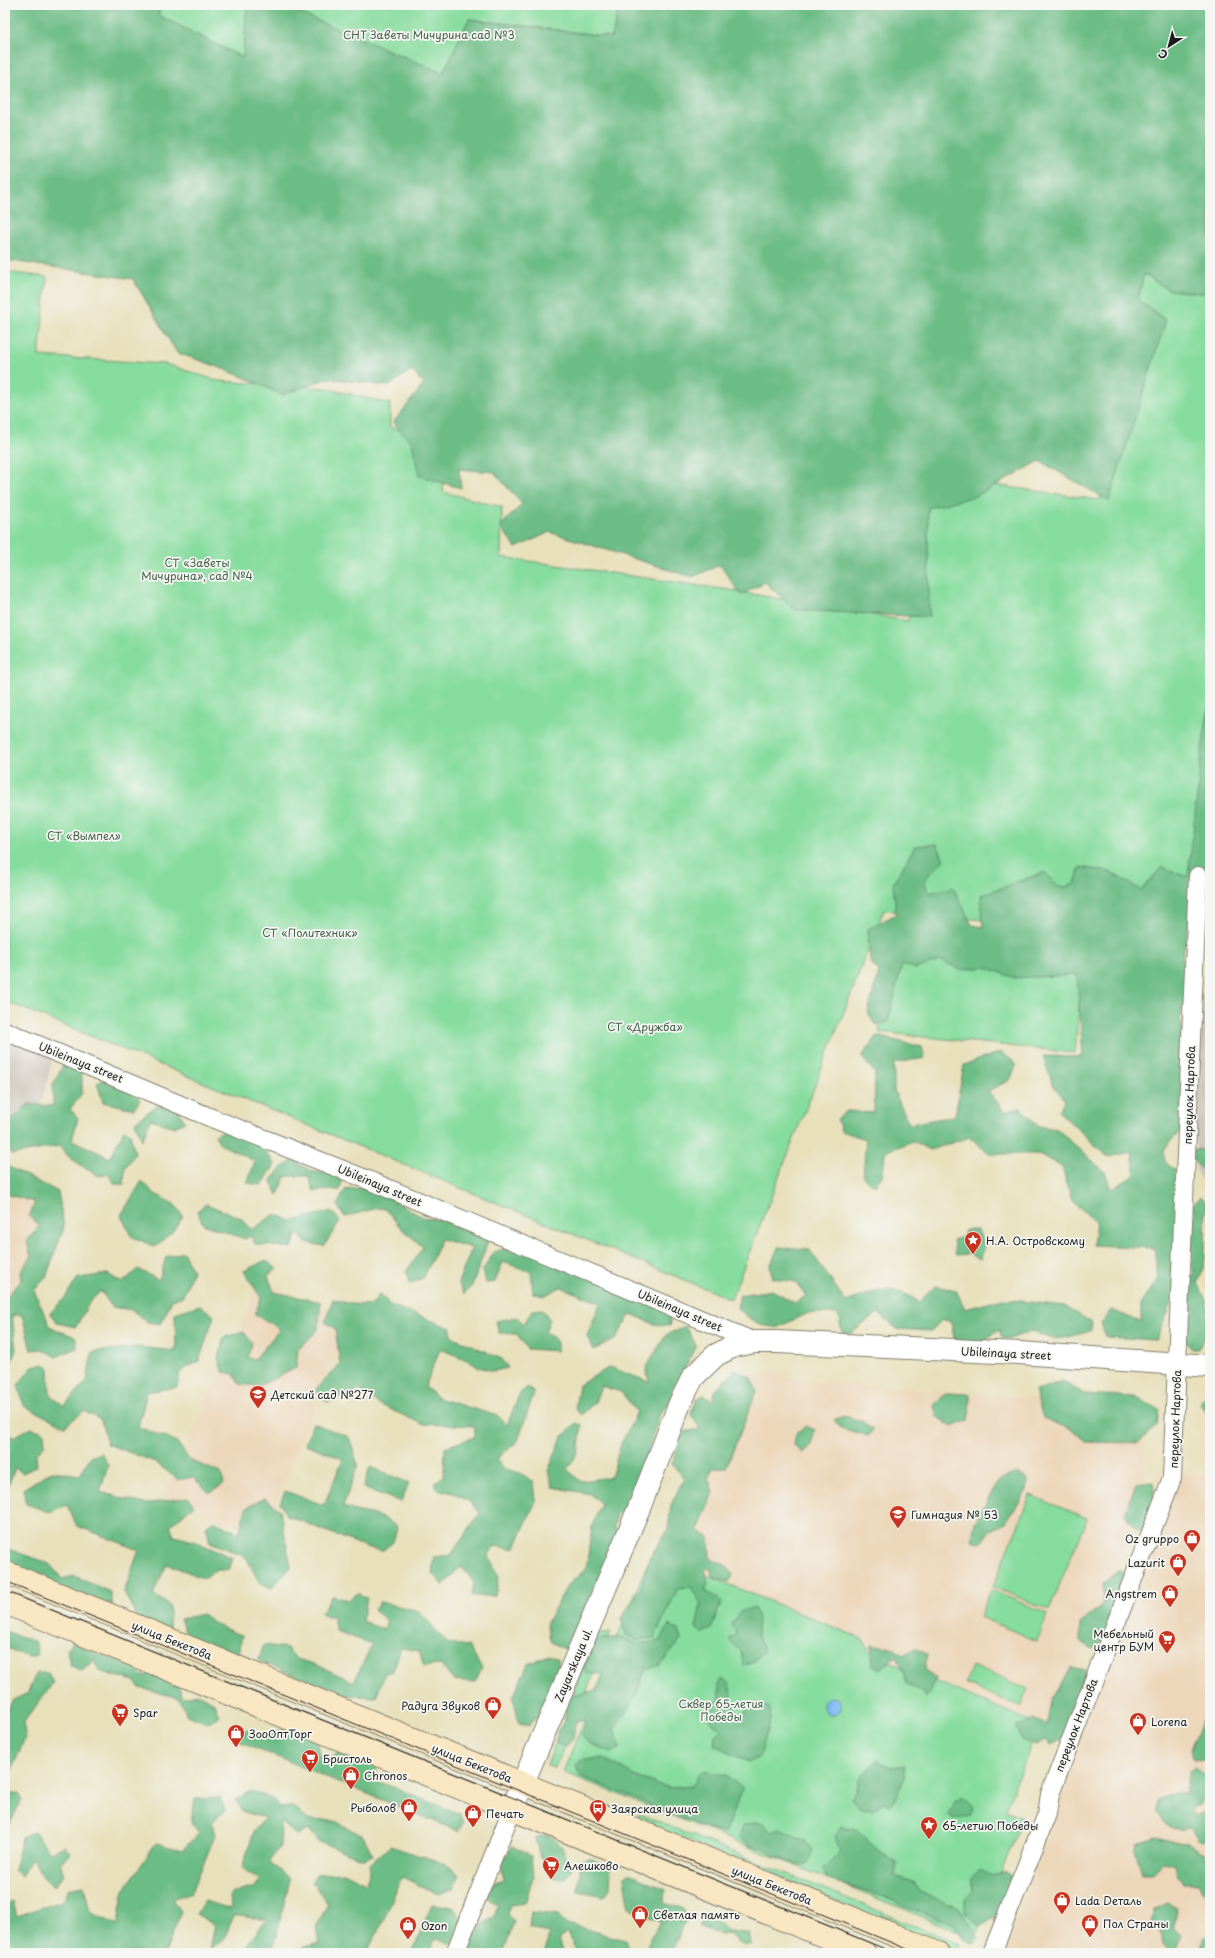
<svg xmlns="http://www.w3.org/2000/svg" width="1215" height="1958" viewBox="0 0 1215 1958" font-family="'Playpen Sans',sans-serif">
<style>
.built{fill:#ecd7ba}
.industrial{fill:#cbc2b8}
.green{fill:#86dc9e;stroke:#517c5d}
.forest{fill:#6cbc85;stroke:#446c50}
.water{fill:#82bcf4;stroke:#4f6c88}
.lines{fill:none;stroke-linecap:round;stroke-linejoin:round}
.minor-casing{stroke:#827e6c;stroke-width:20}
.tertiary-casing{stroke:#827e6c;stroke-width:24}
.secondary-casing{stroke:#827e6c;stroke-width:24}
.minor{stroke:#fff;stroke-width:18}
.tertiary{stroke:#fff;stroke-width:22}
.secondary{stroke:#f9e7c3;stroke-width:22}
.tram{stroke:#1c1c1c;stroke-width:1}
.labels{text-anchor:middle;dominant-baseline:central;stroke-width:3.5;stroke-linejoin:round;paint-order:stroke}
.park-label{font-size:11px;fill:#415f4a;stroke:#f6f6f2}
.street-label{font-size:11px;fill:#1c1c1c;stroke:#f6f6f2}
.poi-label{font-size:11px;fill:#1c1c1c;stroke:#f6f6f2;text-anchor:start}
</style>
<rect width="100%" height="100%" fill="#f6f6f2"/>
<filter id="ink" filterUnits="userSpaceOnUse"><feTurbulence type="fractalNoise" baseFrequency=".025" numOctaves="2"/><feDisplacementMap in="SourceGraphic" scale="8" xChannelSelector="R" yChannelSelector="G"/><feConvolveMatrix kernelMatrix="1 2 1 2 8 2 1 2 1" color-interpolation-filters="sRGB"/></filter>
<filter id="wash" filterUnits="userSpaceOnUse"><feTurbulence type="fractalNoise" baseFrequency=".012" numOctaves="4" result="noise"/><feDisplacementMap in="SourceGraphic" scale="16" xChannelSelector="R" yChannelSelector="G"/><feGaussianBlur stdDeviation="0.9" result="paint"/><feColorMatrix in="noise" values="0 0 0 0 0 0 0 0 0 0 0 0 0 0 0 0 0 1.4 0 .05"/><feComposite in="paint" operator="in"/></filter>
<g filter="url(#wash)">
<rect width="100%" height="100%" fill="#e8e0bb"/>
<!-- built -->
<g class="built">
<polygon points="5,1176 58,1197 40,1256 5,1340"/>
<polygon points="260,1282 346,1317 349,1321 262,1538 164,1497"/>
<polygon points="732,1367 812,1381 1147,1407 1142,1504 1052,1730 871,1654 863,1639 654,1554"/>
<polygon points="1207,1407 1210,1408 1210,1953 1004,1953 1048,1837 1054,1801 1180,1476 1195,1473 1208,1476"/>
</g>
<!-- industrial -->
<g class="industrial">
<polygon points="1209,900 1210,900 1210,1340 1199,1339 1209,1322 1209,1195 1196,1171 1196,1117"/>
<polygon points="5,1038 53,1057 43,1098 17,1139 5,1144"/>
</g>
<!-- green -->
<g class="green">
<polygon points="161,5 247,5 243,58 158,15"/>
<polygon points="280,5 619,5 612,37 469,19 443,73"/>
<polygon points="1210,96 1210,900 1187,887 1179,940 884,910 731,1299 5,1001 5,272 47,277 39,356 166,364 218,381 326,388 390,404 390,427 446,445 443,492 502,507 501,557 729,590 908,621 930,476 1100,500 1109,406 1145,210"/>
<polygon points="893,948 1082,972 1075,1053 879,1032"/>
<polygon points="1030,1495 1087,1518 1049,1610 993,1587"/>
<polygon points="654,1554 863,1639 871,1654 1039,1725 1005,1811 1023,1818 975,1938 563,1772 647,1564"/>
<polygon points="991,1590 1048,1614 1037,1641 980,1617"/>
<polygon points="611,1632 555,1768 547,1766 595,1634"/>
<polygon points="972,1666 1028,1689 1020,1707 965,1684"/>
<polygon points="639,1814 960,1944 957,1952 785,1879 636,1820"/>
</g>
<!-- forest -->
<g class="forest">
<path d="M5 5H161L158 15 243 58 247 5H280L443 73 469 19 612 37 619 5H1210V294L1169 290 1144 274 1138 300 1166 320 1109 501 1040 461 976 496 928 508 929 617 795 610 765 582 741 595 720 565 692 577 550 532 516 548 500 526 522 504 494 472 459 469 461 488 419 476 412 443 393 423 424 384 411 370 389 386 328 378 282 395C248 378 213 364 177 353L133 279 5 260Z"/>
<polygon points="1210,700 1210,900 1192,889 1192,907 1182,959 1186,994 1180,1020 1192,1066 1184,1127 1163,1150 1165,1162 1177,1172 1176,1294 1156,1340 1106,1337 1101,1323 1111,1310 1141,1322 1141,1304 1158,1279 1154,1248 1093,1245 1096,1222 1072,1201 1062,1167 1039,1154 989,1154 970,1137 929,1150 913,1141 885,1152 883,1174 875,1186 863,1177 866,1139 841,1131 837,1119 847,1111 874,1113 875,1073 862,1057 876,1036 922,1047 925,1058 894,1063 894,1091 909,1124 955,1116 964,1065 1001,1052 1017,1064 1010,1080 988,1091 1005,1112 1021,1108 1039,1126 1057,1129 1105,1172 1112,1189 1135,1175 1132,1152 1108,1157 1058,1111 1065,1100 1053,1085 1043,1056 1083,1057 1077,975 1015,978 985,967 961,970 941,961 915,969 902,964 888,1022 875,1025 868,1012 879,972 870,962 868,929 896,914 893,884 915,846 937,844 944,860 924,880 929,893 953,887 972,925 983,927 981,895 1045,872 1061,888 1075,884 1080,867 1110,872 1141,890 1162,867 1188,877 1203,743"/>
<polygon points="67,1058 75,1063 82,1074 82,1093 70,1109 78,1118 72,1140 110,1158 124,1130 130,1132 135,1154 125,1168 124,1184 115,1184 107,1173 99,1176 72,1160 59,1146 11,1155 6,1125 29,1104 53,1106 53,1084"/>
<polygon points="113,1076 130,1084 140,1100 134,1109 103,1102 97,1083"/>
<polygon points="156,1106 178,1110 185,1122 174,1127 151,1119 142,1140 135,1122"/>
<polygon points="225,1129 262,1145 275,1165 262,1185 247,1183 255,1161 220,1144 215,1135"/>
<polygon points="1210,1149 1210,1169 1206,1172 1190,1158 1193,1150"/>
<polygon points="294,1160 313,1172 329,1173 342,1180 340,1190 314,1191 308,1176 286,1176 278,1195 271,1181 280,1169"/>
<polygon points="5,1165 58,1192 64,1227 46,1277 34,1291 51,1328 76,1337 77,1348 56,1357 42,1349 31,1350 22,1315 12,1315 16,1350 5,1378 6,1297 21,1281 20,1272 31,1257 27,1241 40,1225 29,1217 35,1202 5,1194"/>
<polygon points="142,1181 155,1194 174,1204 183,1216 173,1231 155,1247 131,1236 121,1215"/>
<polygon points="368,1186 424,1218 443,1220 488,1241 472,1286 464,1294 458,1283 472,1248 441,1239 424,1277 410,1284 406,1272 423,1247 401,1228 385,1208 373,1209 345,1217 337,1205 345,1190"/>
<path d="M1201 1197 1206 1201 1205 1257 1204 1267 1197 1284C1213 1304 1212 1328 1198 1349H1192L1185 1339V1321L1194 1313C1185 1299 1189 1287 1195 1272L1187 1258V1226L1196 1214 1192 1205Z"/>
<polygon points="206,1204 241,1218 252,1230 275,1214 292,1221 331,1211 340,1221 324,1246 305,1242 297,1232 292,1248 255,1244 251,1236 245,1239 203,1224 197,1211"/>
<polygon points="965,1230 978,1230 985,1248 980,1259 968,1254 956,1255 953,1240 963,1237"/>
<polygon points="510,1247 585,1265 628,1299 649,1297 671,1316 669,1326 654,1324 631,1314 616,1339 593,1350 587,1336 600,1303 561,1287 543,1296 533,1293 531,1272 503,1262 495,1282 486,1283 483,1270 494,1252"/>
<path d="M778 1247 809 1249 846 1302C877 1291 888 1282 919 1302L935 1286 956 1290 965 1309 1003 1299 1065 1306 1092 1323 1091 1331C1066 1337 1057 1345 1033 1331L1009 1339 1002 1338 999 1329 982 1343 954 1339 951 1321 942 1320 931 1331 897 1329 878 1313 850 1334 842 1333 838 1314 809 1313 776 1328 755 1323 737 1308 740 1295 772 1290 795 1303 806 1296 796 1282 773 1278 770 1267Z"/>
<polygon points="183,1252 193,1271 183,1296 172,1300 160,1324 147,1322 132,1310 112,1307 101,1291 90,1301 76,1327 57,1323 50,1313 64,1299 78,1278 108,1274 122,1283 138,1269 159,1280 166,1257"/>
<polygon points="266,1260 277,1269 268,1275 274,1292 321,1302 318,1330 298,1350 296,1368 259,1386 239,1384 234,1374 223,1372 218,1359 224,1337 244,1332 252,1343 248,1357 254,1360 280,1329 255,1314 261,1298 244,1271"/>
<path d="M380 1294 390 1305 451 1328V1336L502 1359 508 1368 494 1371 478 1367 467 1360 440 1349 425 1387 440 1399 498 1416 507 1425 520 1393 528 1387 534 1393 518 1441 497 1459 504 1469 520 1473 534 1482 536 1501 514 1549 495 1546 488 1556 499 1577 495 1596H472L474 1582 461 1566 443 1585 432 1574 434 1557 451 1555 480 1513C468 1499 456 1491 437 1490L435 1483 444 1475 445 1447 475 1437 474 1426 422 1424 379 1404 360 1390 327 1402 315 1390 340 1364 335 1328 325 1322 333 1299 351 1304 371 1305Z"/>
<polygon points="200,1305 214,1316 199,1361 180,1372 177,1387 147,1392 138,1427 177,1442 189,1460 221,1473 224,1484 209,1493 193,1477 178,1480 155,1462 107,1444 101,1420 84,1411 65,1426 24,1406 18,1385 33,1366 43,1364 49,1368 50,1394 64,1406 87,1381 92,1352 137,1347 176,1351 175,1313"/>
<polygon points="542,1309 550,1320 545,1331 557,1341 557,1351 527,1349 517,1334 499,1333 496,1321 517,1317 524,1324 532,1310"/>
<polygon points="685,1326 696,1345 667,1406 660,1413 630,1508 617,1514 614,1527 623,1536 574,1649 562,1648 551,1642 546,1624 567,1586 586,1569 592,1526 601,1504 590,1494 553,1487 548,1471 562,1437 576,1423 582,1425 578,1453 567,1469 580,1481 611,1477 621,1444 637,1412 621,1392 601,1386 595,1402 581,1415 575,1409 579,1385 610,1367 649,1382 646,1367 666,1335"/>
<polygon points="735,1371 750,1376 757,1391 726,1468 713,1468 708,1478 713,1492 698,1530 709,1538 710,1558 724,1564 733,1574 728,1582 714,1578 710,1568 705,1569 708,1583 705,1591 722,1601 711,1629 702,1633 696,1628 701,1604 691,1587 678,1588 654,1638 637,1640 626,1635 621,1618 641,1588 649,1558 668,1530 671,1505 684,1478 672,1464 683,1432 700,1429 691,1414 697,1399 704,1395 712,1401 716,1389"/>
<polygon points="1062,1381 1085,1394 1136,1397 1159,1410 1157,1426 1138,1443 1088,1442 1072,1430 1043,1418 1035,1391"/>
<polygon points="946,1393 970,1394 969,1420 952,1427 936,1416 934,1405"/>
<polygon points="1206,1396 1210,1397 1210,1417 1200,1403"/>
<polygon points="844,1416 862,1421 873,1430 868,1436 841,1428 834,1420"/>
<path d="M313 1423 349 1437 358 1465 343 1506C360 1516 382 1511 397 1528L393 1542 382 1551 366 1547 286 1515 280 1503 285 1491 324 1505 343 1459 305 1444Z"/>
<polygon points="806,1426 815,1430 811,1445 802,1453 794,1445 796,1433"/>
<polygon points="31,1428 44,1432 45,1445 36,1454 37,1466 23,1473 15,1468 9,1483 5,1482 5,1432 13,1437"/>
<polygon points="101,1453 108,1465 100,1492 145,1504 188,1497 194,1505 170,1526 174,1536 197,1542 232,1558 228,1570 217,1570 203,1578 167,1564 153,1594 170,1606 169,1630 142,1628 124,1592 139,1550 77,1526 67,1505 49,1512 26,1504 23,1489 52,1471 80,1475 90,1457"/>
<polygon points="370,1467 409,1483 401,1502 363,1488"/>
<polygon points="1017,1473 1028,1479 1027,1490 1006,1523 990,1530 981,1543 972,1540 975,1522 999,1480"/>
<polygon points="1153,1482 1156,1515 1145,1530 1136,1529 1124,1513 1136,1484"/>
<polygon points="265,1498 280,1510 291,1567 271,1588 259,1582 246,1557 210,1542 206,1526 213,1521 239,1533 246,1508"/>
<polygon points="8,1549 50,1564 62,1579 74,1576 110,1592 113,1605 5,1570 5,1551"/>
<polygon points="1118,1571 1124,1574 1125,1601 1111,1611 1106,1639 1093,1649 1080,1641 1080,1623 1104,1603 1103,1583"/>
<polygon points="358,1593 367,1598 362,1621 384,1630 387,1621 374,1610 380,1602 419,1611 447,1643 468,1646 482,1668 475,1682 453,1680 441,1665 424,1666 419,1651 401,1648 393,1671 385,1673 376,1697 344,1695 258,1661 264,1645 287,1648 296,1659 317,1665 354,1682 372,1644 336,1631 333,1618 321,1613 332,1596 349,1600"/>
<polygon points="754,1607 758,1618 757,1635 764,1650 753,1663 744,1665 741,1652 729,1639 737,1633 731,1625 740,1612"/>
<polygon points="203,1614 219,1626 242,1636 238,1655 190,1644 180,1619"/>
<polygon points="669,1625 679,1630 681,1640 660,1665 645,1670 635,1698 614,1729 621,1748 613,1752 592,1745 581,1736 586,1720 576,1721 573,1739 566,1747 557,1742 557,1731 567,1718 564,1707 572,1695 598,1690 605,1674 586,1674 584,1666 599,1639 622,1637 636,1644 660,1641"/>
<polygon points="5,1631 36,1642 37,1655 28,1657 5,1647"/>
<polygon points="75,1640 87,1641 94,1653 132,1665 142,1676 152,1673 177,1684 183,1697 199,1694 214,1703 219,1716 206,1723 187,1715 179,1698 140,1688 134,1681 99,1671 94,1660 82,1671 70,1665 67,1649"/>
<polygon points="871,1645 891,1647 903,1655 915,1648 927,1654 925,1670 936,1678 926,1698 919,1690 907,1684 903,1670 896,1657 880,1669 873,1665"/>
<polygon points="549,1655 558,1659 560,1677 547,1715 535,1718 529,1725 519,1723 513,1697 528,1664"/>
<polygon points="1071,1667 1085,1670 1085,1691 1064,1739 1051,1745 1046,1738 1036,1745 1024,1741 1016,1727 1033,1719 1047,1725 1051,1700"/>
<polygon points="36,1673 48,1673 53,1683 24,1722 25,1738 5,1786 5,1714 13,1700 28,1693"/>
<polygon points="722,1679 729,1684 735,1710 743,1714 756,1703 770,1708 771,1720 760,1757 750,1762 714,1745 715,1735 721,1729 708,1719 708,1705 720,1700 718,1684"/>
<polygon points="1210,1716 1210,1761 1194,1759 1190,1749 1203,1721"/>
<polygon points="290,1727 317,1739 321,1758 328,1761 344,1748 375,1761 377,1781 460,1814 463,1823 458,1831 241,1742 238,1732 249,1730 263,1738"/>
<polygon points="604,1758 638,1778 670,1788 691,1786 702,1771 726,1775 743,1789 724,1833 711,1830 580,1776 576,1766 582,1759"/>
<polygon points="877,1760 890,1767 905,1765 905,1778 891,1806 884,1802 873,1810 861,1809 852,1798 857,1792 858,1780"/>
<path d="M1196 1767 1208 1779 1200 1804 1191 1810 1195 1816 1205 1812 1210 1796V1841L1199 1840 1190 1828C1170 1832 1168 1826 1157 1811L1158 1800 1175 1793H1185L1189 1771Z"/>
<polygon points="251,1791 275,1800 280,1808 294,1806 308,1820 335,1821 363,1836 373,1855 364,1859 319,1842 309,1830 296,1835 281,1822 280,1846 269,1862 290,1879 272,1953 247,1953 248,1944 266,1920 234,1915 224,1939 210,1949 215,1925 196,1914 205,1901 231,1909 230,1894 255,1887 260,1880 242,1868 254,1831 265,1818 241,1811 236,1799"/>
<polygon points="19,1793 22,1799 5,1834 5,1794"/>
<polygon points="963,1796 973,1807 970,1816 953,1820 949,1816 956,1799"/>
<polygon points="220,1798 225,1810 212,1823 215,1835 192,1892 172,1899 181,1911 165,1953 5,1953 5,1904 13,1902 17,1916 65,1900 68,1889 84,1886 90,1912 118,1925 123,1892 156,1843 182,1850 199,1833 191,1822 195,1799"/>
<polygon points="760,1821 772,1832 780,1829 805,1841 812,1852 807,1864 798,1865 774,1856 766,1849 750,1846 739,1837 743,1825"/>
<polygon points="842,1826 855,1829 879,1851 897,1863 895,1876 915,1883 920,1892 959,1908 979,1939 974,1944 963,1938 954,1924 902,1906 891,1899 828,1880 823,1869 840,1852 835,1836"/>
<polygon points="34,1831 50,1852 64,1846 71,1854 60,1863 64,1874 54,1887 43,1877 32,1858 21,1876 14,1870 22,1838"/>
<polygon points="549,1834 562,1847 572,1868 565,1879 553,1878 548,1862 540,1857 535,1838"/>
<polygon points="1155,1837 1175,1842 1188,1843 1210,1857 1210,1894 1209,1895 1203,1891 1199,1883 1183,1883 1178,1877 1175,1866 1163,1863 1152,1874 1142,1874 1135,1849 1137,1843"/>
<polygon points="390,1846 446,1864 459,1875 453,1889 438,1894 402,1877 383,1921 367,1952 294,1953 295,1950 319,1943 316,1927 328,1904 312,1882 317,1874 346,1873 367,1884 370,1864"/>
<polygon points="512,1846 531,1856 533,1877 525,1903 511,1905 508,1914 514,1921 505,1949 497,1953 466,1953 472,1944 475,1930 494,1916 498,1905 487,1897 493,1882 504,1879 501,1864"/>
<polygon points="590,1858 611,1868 610,1888 605,1896 578,1891 581,1860"/>
<path d="M979 1870 992 1876 1006 1872 1011 1875C1006 1902 1005 1912 979 1926L965 1913V1899L972 1892 971 1879Z"/>
<polygon points="629,1874 665,1889 664,1903 683,1908 687,1918 671,1953 577,1953 568,1933 559,1940 562,1953 545,1953 549,1934 529,1927 531,1912 558,1915 567,1924 625,1940 629,1948 644,1952 660,1921 629,1909 624,1878"/>
<polygon points="1167,1903 1176,1908 1173,1927 1181,1934 1176,1951 1169,1951 1163,1944 1161,1932 1152,1922 1155,1910"/>
<polygon points="432,1904 453,1907 464,1922 455,1945 436,1939 428,1953 412,1953"/>
<polygon points="702,1920 718,1921 728,1932 747,1933 752,1945 742,1944 729,1934 720,1935 698,1926"/>
<polygon points="1210,1933 1210,1953 1202,1953 1204,1939"/>
</g>
<!-- water -->
<circle class="water" cx="832" cy="1706" r="9"/>
</g>
<g filter="url(#ink)">
<g class="lines">
<defs>
<g id="minor">
<polyline points="5,1031 214,1119 356,1175 755,1342"/>
<polyline points="455,1953 512,1809"/>
<polyline points="992,1953 1047,1814 1050,1794 1172,1478 1198,876"/>
</g>
<polyline id="tertiary" points="512,1809 639,1508 680,1403 693,1377 716,1355 734,1346 755,1342 777,1342 1019,1353 1210,1366"/>
<g id="secondary">
<polyline points="5,1572 938,1953"/>
<polyline points="5,1603 865,1953"/>
</g>
</defs>
<!-- minor casing -->
<use href="#minor" class="minor-casing"/>
<!-- tertiary casing -->
<use href="#tertiary" class="tertiary-casing"/>
<!-- secondary casing -->
<use href="#secondary" class="secondary-casing"/>
<!-- minor -->
<use href="#minor" class="minor"/>
<!-- tertiary -->
<use href="#tertiary" class="tertiary"/>
<!-- secondary -->
<use href="#secondary" class="secondary"/>
<!-- tram -->
<g class="tram">
<polyline points="5,1581 917,1953"/>
<polyline points="5,1591 895,1953"/>
</g>
</g>
</g>
<!-- icons -->
<defs>
<symbol id="sight-pin" viewBox="-11 -11 22 30"><path d="M0 17L-7.5 6A9.5 9.5 0 1 1 7.5 6Z" fill="#c8321e" stroke="#f6f6f2"/><path d="M0-6L1.8-2.2L6-1.7L2.9 1.2L3.7 5.4L0 3.3L-3.7 5.4L-2.9 1.2L-6-1.7L-1.8-2.2Z" fill="#fff"/></symbol>
<symbol id="school-pin" viewBox="-11 -11 22 30"><path d="M0 17L-7.5 6A9.5 9.5 0 1 1 7.5 6Z" fill="#c8321e" stroke="#f6f6f2"/><path d="M0-5L7-2L0 1L-7-2ZM-4 1L0 2.5L4 1V4Q0 6-4 4Z" fill="#fff"/></symbol>
<symbol id="shop-pin" viewBox="-11 -11 22 30"><path d="M0 17L-7.5 6A9.5 9.5 0 1 1 7.5 6Z" fill="#c8321e" stroke="#f6f6f2"/><path d="M-5-2.5h2.3a2.7 3.5 0 0 1 5.4 0H5L5.5 6h-11ZM-1.5-2.5h3a1.5 2.3 0 0 0-3 0Z" fill="#fff"/></symbol>
<symbol id="supermarket-pin" viewBox="-11 -11 22 30"><path d="M0 17L-7.5 6A9.5 9.5 0 1 1 7.5 6Z" fill="#c8321e" stroke="#f6f6f2"/><path d="M-6-5.5h2.5l.6 2H6L4.5 2H-2.5L-4.4-4H-6ZM-1.5 3.2a1.3 1.3 0 1 0 .1 0ZM3 3.2a1.3 1.3 0 1 0 .1 0Z" fill="#fff"/></symbol>
<symbol id="bus-pin" viewBox="-11 -11 22 30"><path d="M0 17L-7.5 6A9.5 9.5 0 1 1 7.5 6Z" fill="#c8321e" stroke="#f6f6f2"/><path d="M-5-6H5V4H4V6H2V4H-2V6H-4V4H-5ZM-3.5-4V0h7V-4ZM-3.5 1.2v1.5H-2V1.2ZM2 1.2v1.5H3.5V1.2Z" fill="#fff"/></symbol>
</defs>
<g fill-rule="evenodd">
<use href="#sight-pin" x="963" y="1230" width="20" height="27"/>
<use href="#school-pin" x="248" y="1384" width="20" height="27"/>
<use href="#school-pin" x="888" y="1504" width="20" height="27"/>
<use href="#shop-pin" x="1182" y="1528" width="20" height="27"/>
<use href="#shop-pin" x="1168" y="1552" width="20" height="27"/>
<use href="#shop-pin" x="1160" y="1583" width="20" height="27"/>
<use href="#supermarket-pin" x="1157" y="1629" width="20" height="27"/>
<use href="#shop-pin" x="483" y="1695" width="20" height="27"/>
<use href="#supermarket-pin" x="110" y="1702" width="20" height="27"/>
<use href="#shop-pin" x="1128" y="1711" width="20" height="27"/>
<use href="#shop-pin" x="226" y="1723" width="20" height="27"/>
<use href="#supermarket-pin" x="300" y="1748" width="20" height="27"/>
<use href="#shop-pin" x="341" y="1765" width="20" height="27"/>
<use href="#shop-pin" x="399" y="1797" width="20" height="27"/>
<use href="#bus-pin" x="588" y="1798" width="20" height="27"/>
<use href="#shop-pin" x="463" y="1803" width="20" height="27"/>
<use href="#sight-pin" x="919" y="1815" width="20" height="27"/>
<use href="#supermarket-pin" x="541" y="1855" width="20" height="27"/>
<use href="#shop-pin" x="1052" y="1890" width="20" height="27"/>
<use href="#shop-pin" x="630" y="1904" width="20" height="27"/>
<use href="#shop-pin" x="1080" y="1913" width="20" height="27"/>
<use href="#shop-pin" x="398" y="1915" width="20" height="27"/>
</g>
<g class="labels">
<!-- park labels -->
<g class="park-label">
<text x="429" y="34">СНТ Заветы Мичурина сад №3</text>
<text x="197" y="562">СТ «Заветы<tspan x="197" dy="13">Мичурина», сад №4</tspan></text>
<text x="84" y="835">СТ «Вымпел»</text>
<text x="310" y="932">СТ «Политехник»</text>
<text x="645" y="1026">СТ «Дружба»</text>
<text x="721" y="1703">Сквер 65-летия<tspan x="721" dy="13">Победы</tspan></text>
</g>
<!-- street labels -->
<g class="street-label">
<text transform="translate(81 1062) rotate(22)">Ubileinaya street</text>
<text transform="translate(1189 1095) rotate(-88)">переулок Нартова</text>
<text transform="translate(380 1185) rotate(23)">Ubileinaya street</text>
<text transform="translate(680 1310) rotate(23)">Ubileinaya street</text>
<text transform="translate(1006 1353) rotate(3)">Ubileinaya street</text>
<text transform="translate(1175 1419) rotate(-88)">переулок Нартова</text>
<text transform="translate(172 1640) rotate(22)">улица Бекетова</text>
<text transform="translate(573 1665) rotate(-67)">Zayarskaya ul.</text>
<text transform="translate(1076 1725) rotate(-69)">переулок Нартова</text>
<text transform="translate(472 1763) rotate(22)">улица Бекетова</text>
<text transform="translate(772 1885) rotate(22)">улица Бекетова</text>
</g>
<!-- poi labels -->
<g class="poi-label">
<text x="986" y="1240">Н.А. Островскому</text>
<text x="271" y="1394">Детский сад №277</text>
<text x="911" y="1514">Гимназия № 53</text>
<text x="1179" y="1538" text-anchor="end">Oz gruppo</text>
<text x="1165" y="1562" text-anchor="end">Lazurit</text>
<text x="1157" y="1593" text-anchor="end">Angstrem</text>
<text x="1154" y="1633" text-anchor="end">Мебельный<tspan x="1154" dy="13">центр БУМ</tspan></text>
<text x="480" y="1705" text-anchor="end">Радуга Звуков</text>
<text x="133" y="1712">Spar</text>
<text x="1151" y="1721">Lorena</text>
<text x="249" y="1733">ЗооОптТорг</text>
<text x="323" y="1758">Бристоль</text>
<text x="364" y="1775">Chronos</text>
<text x="396" y="1807" text-anchor="end">Рыболов</text>
<text x="611" y="1808">Заярская улица</text>
<text x="486" y="1813">Печать</text>
<text x="942" y="1825">65-летию Победы</text>
<text x="564" y="1865">Алешково</text>
<text x="1075" y="1900">Lada Dеталь</text>
<text x="653" y="1914">Светлая память</text>
<text x="1103" y="1923">Пол Страны</text>
<text x="421" y="1925">Ozon</text>
</g>
</g>
<!-- margin -->
<rect width="1215" height="1958" fill="none" stroke="#f6f6f2" stroke-width="20"/>
<!-- north arrow -->
<g transform="translate(1169 46) rotate(216)" stroke="#f6f6f2" stroke-width="3" paint-order="stroke">
<path d="M0-3L7 15L0 10L-7 15Z" fill="#1c1c1c"/>
<text y="-6" font-size="11" font-weight="bold" text-anchor="middle" fill="#1c1c1c">С</text>
</g>
</svg>
